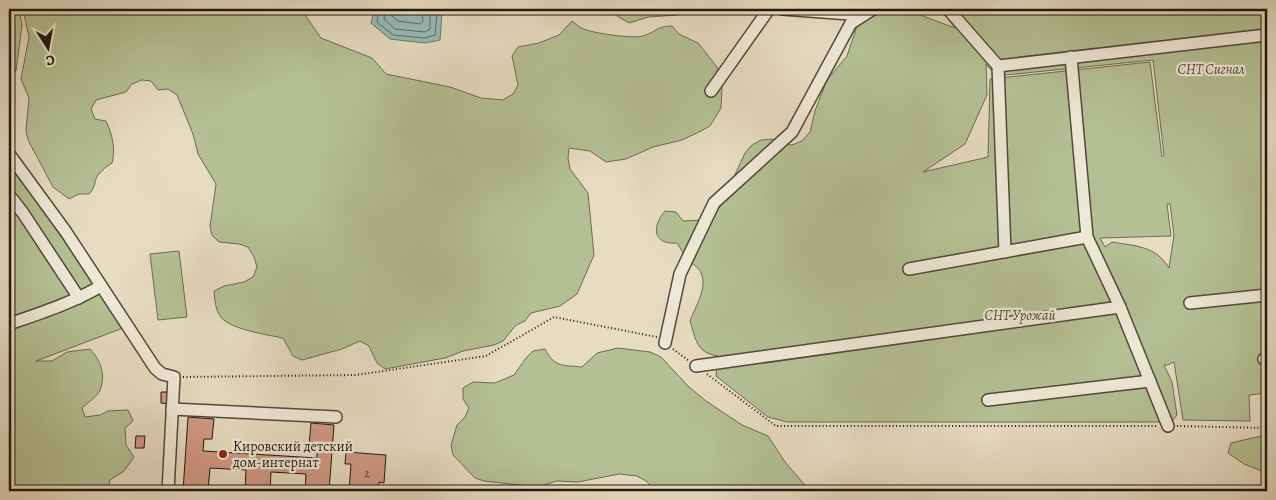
<svg xmlns="http://www.w3.org/2000/svg" width="1276" height="500" viewBox="0 0 1276 500" font-family="Alegreya,serif">
<style>
.green{fill:#b4c094;stroke:#6a6c50;fill-rule:evenodd}
.water{fill:#97bab7;stroke:#677973}
.lines{fill:none;stroke-linecap:round;stroke-linejoin:round}
.shore{stroke:#5c6962;stroke-width:1}
.building{fill:#d19984;stroke:#20180d}
.minor-casing{stroke:#52493a;stroke-width:14}
.path{stroke:#20180d;stroke-width:2;stroke-dasharray:1 2.5;stroke-linecap:butt}
.minor{stroke:#efe8d7;stroke-width:11}
.poi-dot{fill:#8f2418;stroke:#efe8d7;stroke-width:2}
.labels{text-anchor:middle;dominant-baseline:central;stroke-width:4.5;stroke-linejoin:round;paint-order:stroke}
.number-label{font-size:11px;fill:#4c382b}
.park-label{font-size:14px;font-style:italic;fill:#4c4a36;stroke:#efe8d7}
.poi-label{font-size:14px;fill:#20180d;stroke:#efe8d7;text-anchor:start}
</style>
<rect width="100%" height="100%" fill="#e7dbc1"/>
<filter id="stains"><feTurbulence type="fractalNoise" baseFrequency=".004" numOctaves="4"/><feColorMatrix values="0 0 0 0 .2 0 0 0 0 .09 0 0 0 0 .02 0 0 0 .5 -.17"/></filter>
<radialGradient id="worn" r=".72"><stop offset=".6" stop-color="#630" stop-opacity="0"/><stop offset="1" stop-color="#630" stop-opacity=".3"/></radialGradient>
<!-- green -->
<g class="green">
<polygon points="9,9 19,9 22,25 16,71 9,79"/>
<path d="M23 9H301L321 38 372 58 386 74 450 87 481 98 503 100 513 94 518 85 512 56 518 47 539 43 559 35 572 21C575 23 578 26 581 28 591 33 633 39 643 36 656 32 657 26 672 26L679 34 698 43 717 67 722 87 721 108 710 126 701 131 682 140 653 147 626 159 606 162 590 151 569 148 568 158 570 169 588 193 594 255 577 294 560 306 531 313 525 321 516 325 503 341 494 345 463 351 445 358 385 369 377 363 369 346 360 341 342 349 302 360 293 356 283 338C268 335 229 329 221 317 215 310 215 300 214 291L224 286 244 282 253 277 257 267 254 257 248 247 239 244 219 242 212 235 210 226 216 184 198 154 193 134 177 95 168 89 158 90 151 81 142 80 132 84 126 92 96 100 91 109 95 119 106 121C112 134 116 149 112 163 107 166 102 170 98 175 93 183 97 185 89 194H79L69 199 53 187 28 140 26 130 29 98 21 79 29 37Z"/>
<polygon points="585,9 696,9 678,15 648,17 629,23 612,13 602,15"/>
<path d="M867 9H916L923 16 955 28 940 9H1267V393L1249 395 1250 421 1183 420 1174 362 1168 365H1164L1172 382 1177 415 1171 422H787L768 417 716 376 718 356C696 353 696 339 690 321 695 307 708 288 701 273 698 266 691 264 687 259 683 254 681 248 677 243 652 245 652 226 665 211L676 212 683 221 704 220 720 207 745 153 752 145 761 140 772 139 782 143 792 145 802 141 810 132 815 111 827 80 847 56 857 26ZM1153 60 1164 155 1162 157 1150 62 990 79 988 157 923 172 965 144 987 95 986 64 996 76ZM1167 204H1170L1174 235 1169 268C1156 246 1136 246 1112 242L1105 247 1100 238 1171 236Z"/>
<path d="M9 164 27 186 123 328 36 361H52L67 352 90 349C101 361 106 375 100 390 97 397 87 403 82 408L85 417 100 415 108 411 128 410 133 421 125 428 126 445 134 457 124 471 110 480 108 491H9V373L13 371 9 372Z"/>
<polygon points="179,251 187,317 158,320 150,254"/>
<path d="M618 348 650 352 661 357 689 387 706 401 742 425 768 436 785 462 810 491H654L653 488 646 481 637 476 619 474 578 482 557 481 537 487 484 481 475 478 453 455 451 445 457 425 465 417 469 408 463 399V388L473 382 495 383 514 375 526 358 533 351 545 349C555 368 563 365 582 367L597 353Z"/>
<polygon points="1261,436 1267,437 1267,489 1262,482 1262,471 1244,464 1228,453 1231,443"/>
</g>
<!-- water -->
<polygon class="water" points="374,9 433,9 442,12 440,40 425,43 390,39 371,23"/>
<g class="lines">
<!-- shore -->
<g class="shore">
<polyline points="379,9 377,22 393,35 425,38 435,35 437,15 435,9"/>
<polyline points="385,9 384,19 395,29 425,32 430,29 430,17 429,9"/>
<polyline points="393,9 392,16 398,21 420,24 423,21 421,9"/>
</g>
</g>
<!-- building -->
<g class="building">
<polygon points="161,392 170,392 169,404 161,403"/>
<polygon points="188,417 214,419 212,439 204,439 203,451 317,458 317,446 309,446 311,423 334,425 329,491 305,491 306,474 271,472 270,491 245,491 246,470 210,468 208,491 183,491"/>
<polygon points="136,436 145,436 144,448 135,448"/>
<polygon points="346,452 386,455 384,483 379,482 379,490 349,491 351,464 345,464"/>
<polygon points="128,486 148,487 148,491 127,491"/>
</g>
<g class="lines">
<defs>
<g id="minor">
<polyline points="782,9 863,15"/>
<polyline points="948,9 998,66 1005,252"/>
<polyline points="1071,57 1087,237 1120,307 1168,426"/>
<polyline points="998,66 1266,35 1267,40"/>
<polyline points="711,91 769,9"/>
<polyline points="9,154 66,232 155,368 162,374 174,377 168,491"/>
<polyline points="9,195 23,213 79,298"/>
<polyline points="909,269 1087,237"/>
<polyline points="1190,303 1267,295"/>
<path d="M9 324C41 313 72 303 101 286"/>
<polyline points="665,343 680,274 714,203 792,132 851,23 873,9"/>
<polyline points="1264,359 1267,358"/>
<polyline points="696,366 1120,307"/>
<polyline points="988,400 1150,381"/>
<polyline points="172,409 336,417"/>
</g>
</defs>
<!-- minor casing -->
<use href="#minor" class="minor-casing"/>
<!-- path -->
<g class="path">
<polyline points="673,349 689,361"/>
<polyline points="707,374 776,426 1157,426"/>
<polyline points="183,377 356,375 486,356 554,317 657,337"/>
<polyline points="1177,426 1267,428"/>
</g>
<!-- minor -->
<use href="#minor" class="minor"/>
</g>
<!-- markers -->
<circle class="poi-dot" cx="223" cy="454" r="5"/>
<g class="labels">
<!-- number labels -->
<g class="number-label">
<text x="367" y="473">2</text>
</g>
<!-- park labels -->
<g class="park-label">
<text x="1211" y="69">СНТ Сигнал</text>
<text x="1020" y="315">СНТ Урожай</text>
</g>
<!-- poi labels -->
<g class="poi-label">
<text x="233" y="446">Кировский детский<tspan x="233" dy="16">дом-интернат</tspan></text>
</g>
</g>
<!-- margin -->
<rect width="1276" height="500" fill="none" stroke="#e7dbc1" stroke-width="30"/>
<rect x="10" y="10" width="1256" height="480" fill="none" stroke="#20180d" stroke-width="2.5"/>
<rect x="15" y="15" width="1246" height="470" fill="none" stroke="#20180d"/>
<!-- north arrow -->
<g transform="translate(48 48) rotate(169)" stroke="#efe8d7" stroke-width="4" paint-order="stroke">
<path d="M0-4L9 19L0 12L-9 19Z" fill="#20180d"/>
<text y="-8" font-size="14" font-weight="bold" text-anchor="middle" fill="#20180d">С</text>
</g>
<rect width="100%" height="100%" filter="url(#stains)"/>
<rect width="100%" height="100%" fill="url(#worn)"/>
</svg>
